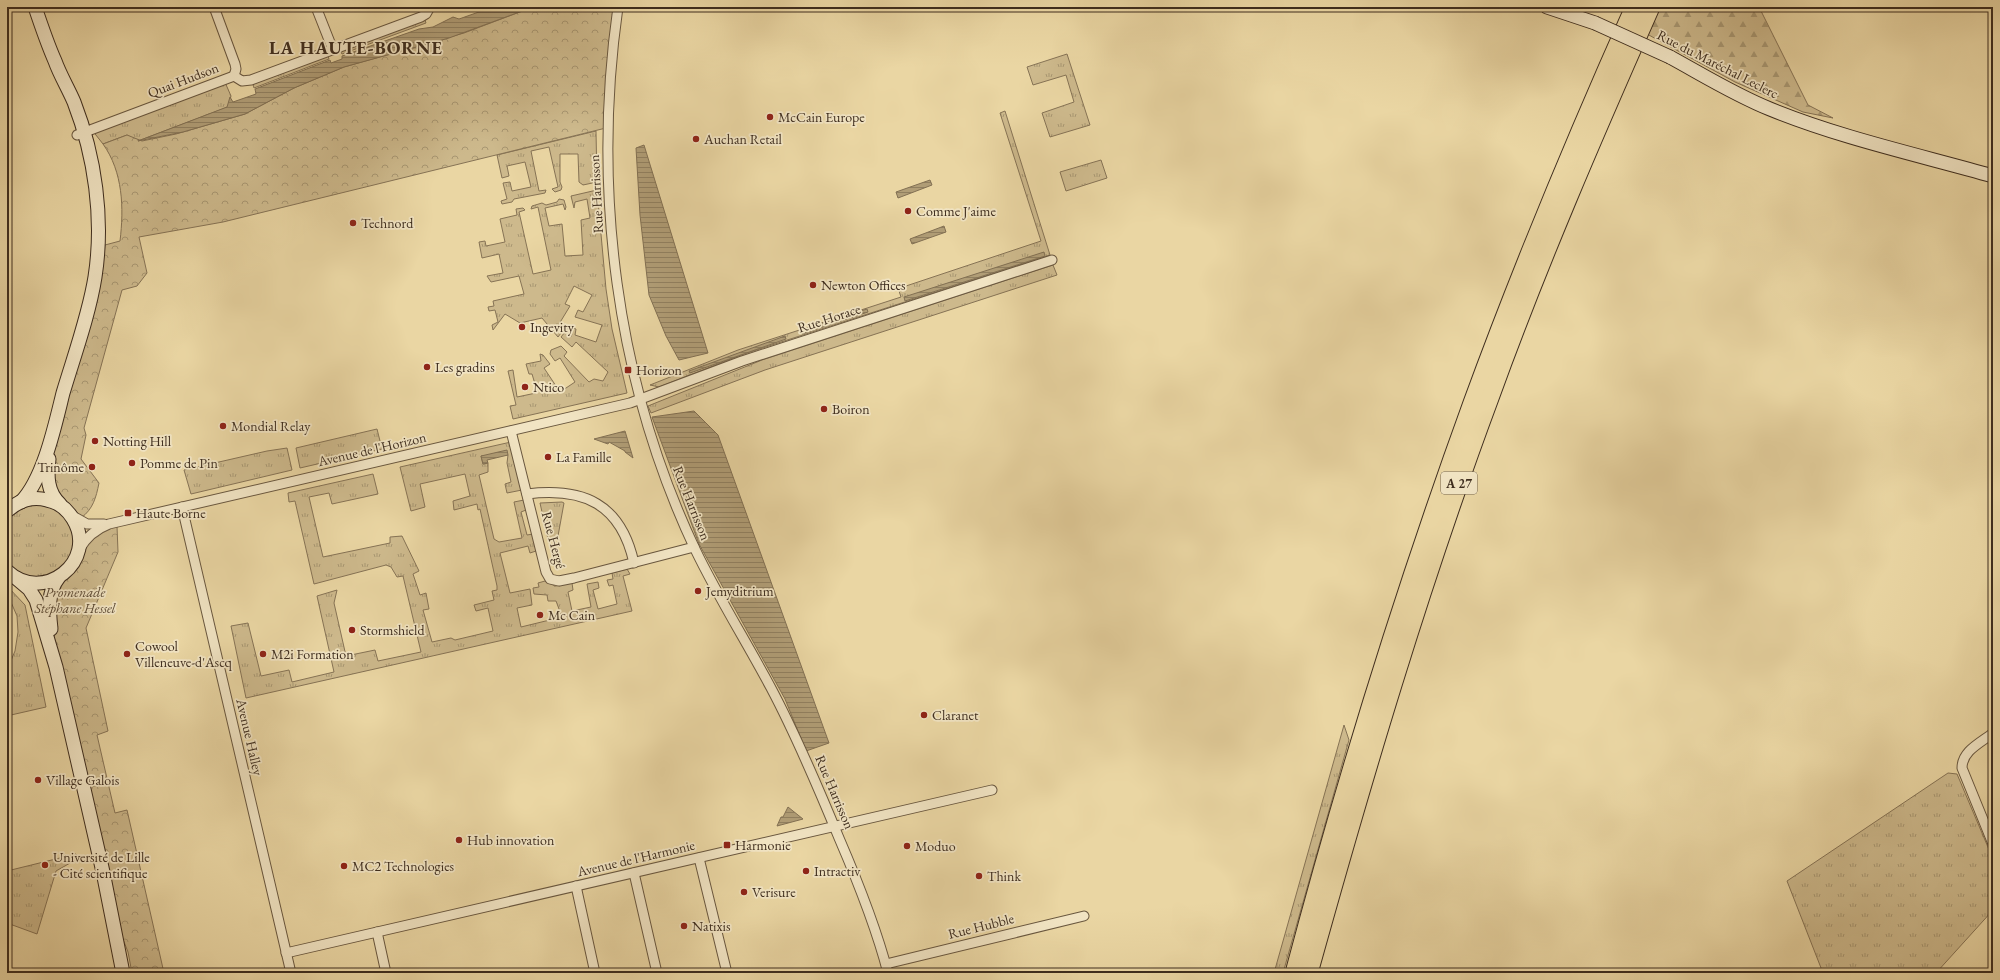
<svg xmlns="http://www.w3.org/2000/svg" width="2000" height="980" viewBox="0 0 2000 980" font-family="'EB Garamond',serif">
<style>
.grass{fill:url(#grass-tufts);stroke:#867355}
.forest{fill:url(#forest-firs);stroke:#867355}
.park{fill:url(#park-crowns);stroke:#867355}
.water{fill:url(#water-rules);stroke:#827053}
.lines{fill:none;stroke-linecap:round;stroke-linejoin:round}
.street-casing{stroke:#69573f;stroke-width:11}
.secondary-casing{stroke:#3e2d1e;stroke-width:15}
.highway-casing{stroke:#3e2d1e;stroke-width:19}
.street{stroke:#f1e4c3;stroke-width:9}
.secondary{stroke:#f1e4c3;stroke-width:13}
.highway{stroke:#ead6a3;stroke-width:17}
.secondary-bridge-casing{stroke:#3e2d1e;stroke-width:15;stroke-linecap:butt}
.secondary-bridge{stroke:#f1e4c3;stroke-width:13}
.poi-dot{fill:#8f2418;stroke:#f1e4c3;stroke-width:1.5}
.labels{text-anchor:middle;dominant-baseline:central;stroke-width:3.5;stroke-linejoin:round;paint-order:stroke}
.shield{fill:#f1e4c3;stroke:#746450;stroke-width:1}
.shield-label{font-size:13px;font-weight:bold;fill:#3e2d1e}
.street-label{font-size:14px;fill:#3e2d1e;stroke:#f1e4c3}
.poi-label{font-size:14px;fill:#3e2d1e;stroke:#f1e4c3;text-anchor:start}
.park-label{font-size:14px;font-style:italic;fill:#5b4934;stroke:#f1e4c3}
.district-label{font-size:18px;font-weight:bold;letter-spacing:1px;fill:#3e2d1e;stroke:#f1e4c3}
</style>
<defs>
<pattern id="grass-tufts" width="24" height="20" patternUnits="userSpaceOnUse"><rect width="24" height="20" fill="#cdb98c"/><path d="M3 7l-1-3M5 7V3M7 7l1-3M15 17l-1-3M17 17v-4M19 17l1-3" fill="none" stroke="#a89772"/></pattern>
<pattern id="forest-firs" width="22" height="20" patternUnits="userSpaceOnUse"><rect width="22" height="20" fill="#cdb98c"/><path d="M5 1l3.5 6h-7zM16 11l3.5 6h-7z" fill="#a89772"/></pattern>
<pattern id="park-crowns" width="20" height="18" patternUnits="userSpaceOnUse"><rect width="20" height="18" fill="#cdb98c"/><path d="M2 6a3 3 0 1 1 6 0M12 15a3 3 0 1 1 6 0" fill="none" stroke="#a89772"/></pattern>
<pattern id="water-rules" width="6" height="5" patternUnits="userSpaceOnUse"><rect width="6" height="5" fill="#b09d76"/><path d="M0 2.5h6" fill="none" stroke="#918060"/></pattern>
</defs>
<rect width="100%" height="100%" fill="#ead6a3"/>
<filter id="stains"><feTurbulence type="fractalNoise" baseFrequency=".005" numOctaves="4"/><feColorMatrix values="0 0 0 0 .2 0 0 0 0 .09 0 0 0 0 .02 0 0 0 .5 -.17"/></filter>
<radialGradient id="worn" r=".72"><stop offset=".6" stop-color="#630" stop-opacity="0"/><stop offset="1" stop-color="#630" stop-opacity=".3"/></radialGradient>
<!-- grass -->
<g class="grass">
<polygon points="425,20 426,23 342,54 340,51"/>
<polygon points="1067,54 1090,125 1050,137 1042,113 1074,102 1066,75 1033,85 1027,67"/>
<polygon points="328,56 329,59 254,88 253,84"/>
<polygon points="224,80 231,96 228,107 138,141 127,135 103,144 92,130"/>
<polygon points="1005,111 1050,255 741,355 659,387 650,385 738,350 901,297 898,288 900,288 1041,241 1000,113"/>
<polygon points="596,131 597,182 583,185 579,182 578,154 560,154 560,182 562,187 561,190 555,192 552,189 558,187 549,147 531,151 539,191 546,190 545,193 514,199 512,202 502,204 501,201 507,199 503,183 510,182 512,191 531,187 525,162 507,166 509,176 502,178 497,155"/>
<polygon points="1101,160 1107,178 1066,191 1060,172"/>
<polygon points="597,190 606,289 612,329 627,393 513,419 510,406 516,405 508,371 513,370 517,397 536,393 537,384 535,384 532,374 529,374 526,364 541,361 540,354 543,355 550,364 544,368 560,392 575,382 560,358 555,361 550,354 551,350 561,346 567,352 564,356 589,382 594,379 603,381 608,372 576,342 572,347 561,337 569,327 576,329 575,335 596,342 602,325 575,317 578,310 583,312 592,295 574,286 565,304 570,306 556,329 561,333 558,337 542,318 520,323 505,314 493,330 492,325 498,322 495,310 489,311 488,307 494,306 493,301 524,294 519,276 491,282 487,276 503,273 499,254 482,258 479,242 485,241 486,246 505,242 500,219 517,215 516,209 523,208 525,210 519,212 533,274 551,270 538,207 531,209 532,206 542,203 546,205 557,202 559,199 564,200 566,207 565,210 563,204 545,208 549,226 562,224 565,256 583,255 581,220 590,218 587,199 575,202 574,208 571,196"/>
<polygon points="1053,265 1057,275 765,370 651,413 648,406 762,360"/>
<polygon points="377,429 382,449 300,468 296,448"/>
<polygon points="511,442 522,490 507,493 505,484 511,482 507,463 508,455 481,456 483,464 488,463 488,472 479,475 494,539 499,542 522,538 514,502 524,500 526,510 521,512 527,535 533,534 536,551 530,553 528,546 500,553 510,593 530,589 532,605 517,608 521,627 562,617 556,601 548,601 547,595 534,594 533,588 539,587 538,583 545,581 555,586 572,583 573,590 568,592 572,611 591,607 587,584 598,582 599,588 593,590 598,609 617,604 613,585 609,586 607,580 613,579 612,573 627,569 630,574 623,576 632,611 246,698 231,626 248,623 261,676 289,670 292,682 334,672 317,596 337,590 334,603 346,656 375,650 378,661 421,652 403,576 397,577 391,567 386,565 314,584 295,501 289,502 288,493 373,474 378,494 332,504 329,493 309,497 323,557 390,543 390,537 402,536 419,571 413,574 420,595 426,593 429,609 423,610 432,642 451,638 455,640 493,631 488,608 476,611 474,605 494,600 492,591 497,590 497,586 480,509 478,510 477,504 454,510 453,501 470,496 465,474 420,484 425,507 411,511 400,467"/>
<polygon points="287,448 292,470 191,494 184,470 267,451"/>
<polygon points="562,502 564,503 558,536 548,539 540,503"/>
<polygon points="27,504 47,504 63,514 73,531 73,551 63,567 46,577 27,577 7,564 7,518"/>
<polygon points="7,586 25,605 46,707 11,715 7,705 7,670 15,651 18,632 17,616 7,593"/>
<polygon points="1344,725 1349,740 1283,973 1274,973"/>
<polygon points="1948,773 1957,774 1993,859 1993,910 1936,973 1823,973 1787,881"/>
<polygon points="76,854 79,858 56,871 37,934 7,923 7,871"/>
</g>
<!-- forest -->
<polygon class="forest" points="1660,7 1759,7 1808,105 1833,118 1803,112 1735,82 1647,34"/>
<!-- park -->
<g class="park">
<path d="M533 7H619L606 128 223 222 139 237 147 273 137 286 122 290 84 428 86 435 81 459 99 483C96 498 93 509 81 518L58 497 50 473 55 443 104 256 105 245 120 241C124 208 123 172 103 144L127 135 142 141 176 134 245 114 294 88 344 67 464 33Z"/>
<polygon points="117,526 118,552 86,628 108,731 97,735 115,813 127,810 164,973 132,973 128,952 119,929 54,637 53,608 55,592 93,537 105,529"/>
</g>
<!-- water -->
<g class="water">
<polygon points="493,7 533,7 449,38 344,67 294,88 245,114 183,132 138,141 227,107 230,97 233,102 256,94 255,89 330,60 331,63 342,59 342,56 419,29 433,27 453,17 459,19"/>
<polygon points="644,145 708,353 679,360 666,336 649,295 640,215 636,148"/>
<polygon points="930,180 932,185 898,198 896,192"/>
<polygon points="944,226 946,232 912,244 910,239"/>
<polygon points="1044,252 1045,256 905,301 904,297"/>
<polygon points="867,309 868,312 802,334 801,330"/>
<polygon points="785,336 786,339 690,373 689,371"/>
<polygon points="694,411 718,435 829,743 806,751 785,699 699,544 652,417"/>
<polygon points="625,431 633,458 625,452 625,451 609,442 608,444 594,439"/>
<polygon points="507,450 508,455 487,460 488,463 483,464 481,456"/>
<polygon points="788,807 803,819 777,826 781,817 783,817"/>
</g>
<g class="lines">
<defs>
<g id="street">
<polyline points="214,7 235,64 236,69 234,76"/>
<polyline points="316,7 333,50"/>
<path d="M618 7C592 189 616 382 695 549 718 597 746 641 771 688 797 737 818 787 839 838 858 882 876 927 888 973"/>
<polyline points="77,135 234,76 242,81 251,80 421,17 426,14 430,7"/>
<polyline points="511,431 546,572 550,579 559,581 574,578 694,547"/>
<path d="M527 494C584 487 621 504 634 563"/>
<polyline points="182,507 291,973"/>
<polyline points="71,515 87,524 104,524"/>
<path d="M79 550C86 537 96 529 109 524L630 403 742 361 1052 260"/>
<path d="M1993 733C1980 743 1962 751 1962 768L1993 844"/>
<polyline points="699,858 727,973"/>
<polyline points="634,873 657,973"/>
<polyline points="576,886 595,973"/>
<polyline points="377,932 386,973"/>
<polyline points="286,953 992,790"/>
<polyline points="886,964 1084,916"/>
</g>
<g id="secondary">
<polyline points="1547,7 1595,23"/>
<path d="M1670 57C1703 75 1735 95 1770 109 1841 138 1919 155 1993 176"/>
<path d="M49 459C47 476 47 492 60 504"/>
<path d="M21 502C44 478 55 425 63 393 74 356 89 315 95 277 104 219 95 156 74 102 68 88 60 75 55 61 47 43 41 25 35 7"/>
<path d="M7 511C18 501 32 496 47 500 58 502 67 509 73 519 99 561 43 605 7 571"/>
<polyline points="16,578 29,589 36,600 56,667 103,872 123,973"/>
<path d="M51 629C49 611 47 592 59 577"/>
</g>
<g id="highway">
<path d="M1294 973C1345 781 1404 590 1472 403 1521 269 1576 137 1634 7"/>
<path d="M1309 973C1363 779 1420 586 1490 398 1538 265 1594 136 1651 7"/>
</g>
</defs>
<!-- street casing -->
<use href="#street" class="street-casing"/>
<!-- secondary casing -->
<use href="#secondary" class="secondary-casing"/>
<!-- highway casing -->
<use href="#highway" class="highway-casing"/>
<!-- street -->
<use href="#street" class="street"/>
<!-- secondary -->
<use href="#secondary" class="secondary"/>
<!-- highway -->
<use href="#highway" class="highway"/>
<defs>
<polyline id="secondary-bridge" points="1595,23 1670,57"/>
</defs>
<!-- secondary-bridge casing -->
<use href="#secondary-bridge" class="secondary-bridge-casing"/>
<!-- secondary-bridge -->
<use href="#secondary-bridge" class="secondary-bridge"/>
</g>
<!-- markers -->
<g class="poi-dot">
<circle cx="770" cy="117" r="4"/>
<circle cx="696" cy="139" r="4"/>
<circle cx="908" cy="211" r="4"/>
<circle cx="353" cy="223" r="4"/>
<circle cx="813" cy="285" r="4"/>
<circle cx="522" cy="327" r="4"/>
<circle cx="427" cy="367" r="4"/>
<rect x="624" y="366" width="8" height="8" rx="2"/>
<circle cx="525" cy="387" r="4"/>
<circle cx="824" cy="409" r="4"/>
<circle cx="223" cy="426" r="4"/>
<circle cx="95" cy="441" r="4"/>
<circle cx="548" cy="457" r="4"/>
<circle cx="132" cy="463" r="4"/>
<circle cx="92" cy="467" r="4"/>
<rect x="124" y="509" width="8" height="8" rx="2"/>
<circle cx="698" cy="591" r="4"/>
<circle cx="540" cy="615" r="4"/>
<circle cx="352" cy="630" r="4"/>
<circle cx="127" cy="654" r="4"/>
<circle cx="263" cy="654" r="4"/>
<circle cx="924" cy="715" r="4"/>
<circle cx="38" cy="780" r="4"/>
<circle cx="459" cy="840" r="4"/>
<rect x="723" y="841" width="8" height="8" rx="2"/>
<circle cx="907" cy="846" r="4"/>
<circle cx="45" cy="865" r="4"/>
<circle cx="344" cy="866" r="4"/>
<circle cx="806" cy="871" r="4"/>
<circle cx="979" cy="876" r="4"/>
<circle cx="744" cy="892" r="4"/>
<circle cx="684" cy="926" r="4"/>
</g>
<g class="labels">
<!-- shield labels -->
<rect class="shield" x="1441" y="472" width="36" height="22" rx="3"/>
<g class="shield-label">
<text x="1459" y="483">A 27</text>
</g>
<!-- street labels -->
<g class="street-label">
<text transform="translate(1718 64) rotate(27)">Rue du Maréchal Leclerc</text>
<text transform="translate(183 80) rotate(-21)">Quai Hudson</text>
<text transform="translate(596 194) rotate(-93)">Rue Harrisson</text>
<text transform="translate(829 318) rotate(-18)">Rue Horace</text>
<text transform="translate(372 449) rotate(-13)">Avenue de l'Horizon</text>
<text transform="translate(692 503) rotate(68)">Rue Harrisson</text>
<text transform="translate(554 540) rotate(75)">Rue Hergé</text>
<text transform="translate(250 737) rotate(77)">Avenue Halley</text>
<text transform="translate(835 792) rotate(67)">Rue Harrisson</text>
<text transform="translate(636 858) rotate(-13)">Avenue de l'Harmonie</text>
<text transform="translate(981 926) rotate(-14)">Rue Hubble</text>
</g>
<!-- poi labels -->
<g class="poi-label">
<text x="778" y="117">McCain Europe</text>
<text x="704" y="139">Auchan Retail</text>
<text x="916" y="211">Comme J'aime</text>
<text x="361" y="223">Technord</text>
<text x="821" y="285">Newton Offices</text>
<text x="530" y="327">Ingevity</text>
<text x="435" y="367">Les gradins</text>
<text x="636" y="370">Horizon</text>
<text x="533" y="387">Ntico</text>
<text x="832" y="409">Boiron</text>
<text x="231" y="426">Mondial Relay</text>
<text x="103" y="441">Notting Hill</text>
<text x="556" y="457">La Famille</text>
<text x="140" y="463">Pomme de Pin</text>
<text x="84" y="467" text-anchor="end">Trinôme</text>
<text x="136" y="513">Haute Borne</text>
<text x="706" y="591">Jemyditrium</text>
<text x="548" y="615">Mc Cain</text>
<text x="360" y="630">Stormshield</text>
<text x="135" y="646">Cowool<tspan x="135" dy="16">Villeneuve-d'Ascq</tspan></text>
<text x="271" y="654">M2i Formation</text>
<text x="932" y="715">Claranet</text>
<text x="46" y="780">Village Galois</text>
<text x="467" y="840">Hub innovation</text>
<text x="735" y="845">Harmonie</text>
<text x="915" y="846">Moduo</text>
<text x="53" y="857">Université de Lille<tspan x="53" dy="16">‐ Cité scientifique</tspan></text>
<text x="352" y="866">MC2 Technologies</text>
<text x="814" y="871">Intractiv</text>
<text x="987" y="876">Think</text>
<text x="752" y="892">Verisure</text>
<text x="692" y="926">Natixis</text>
</g>
<!-- park labels -->
<g class="park-label">
<text x="75" y="592">Promenade<tspan x="75" dy="16">Stéphane Hessel</tspan></text>
</g>
<!-- district labels -->
<g class="district-label">
<text x="356" y="47">LA HAUTE-BORNE</text>
</g>
</g>
<!-- margin -->
<rect width="2000" height="980" fill="none" stroke="#ead6a3" stroke-width="24"/>
<rect x="8" y="8" width="1984" height="964" fill="none" stroke="#3e2d1e" stroke-width="2"/>
<rect x="12" y="12" width="1976" height="956" fill="none" stroke="#3e2d1e"/>
<rect width="100%" height="100%" filter="url(#stains)"/>
<rect width="100%" height="100%" fill="url(#worn)"/>
</svg>
